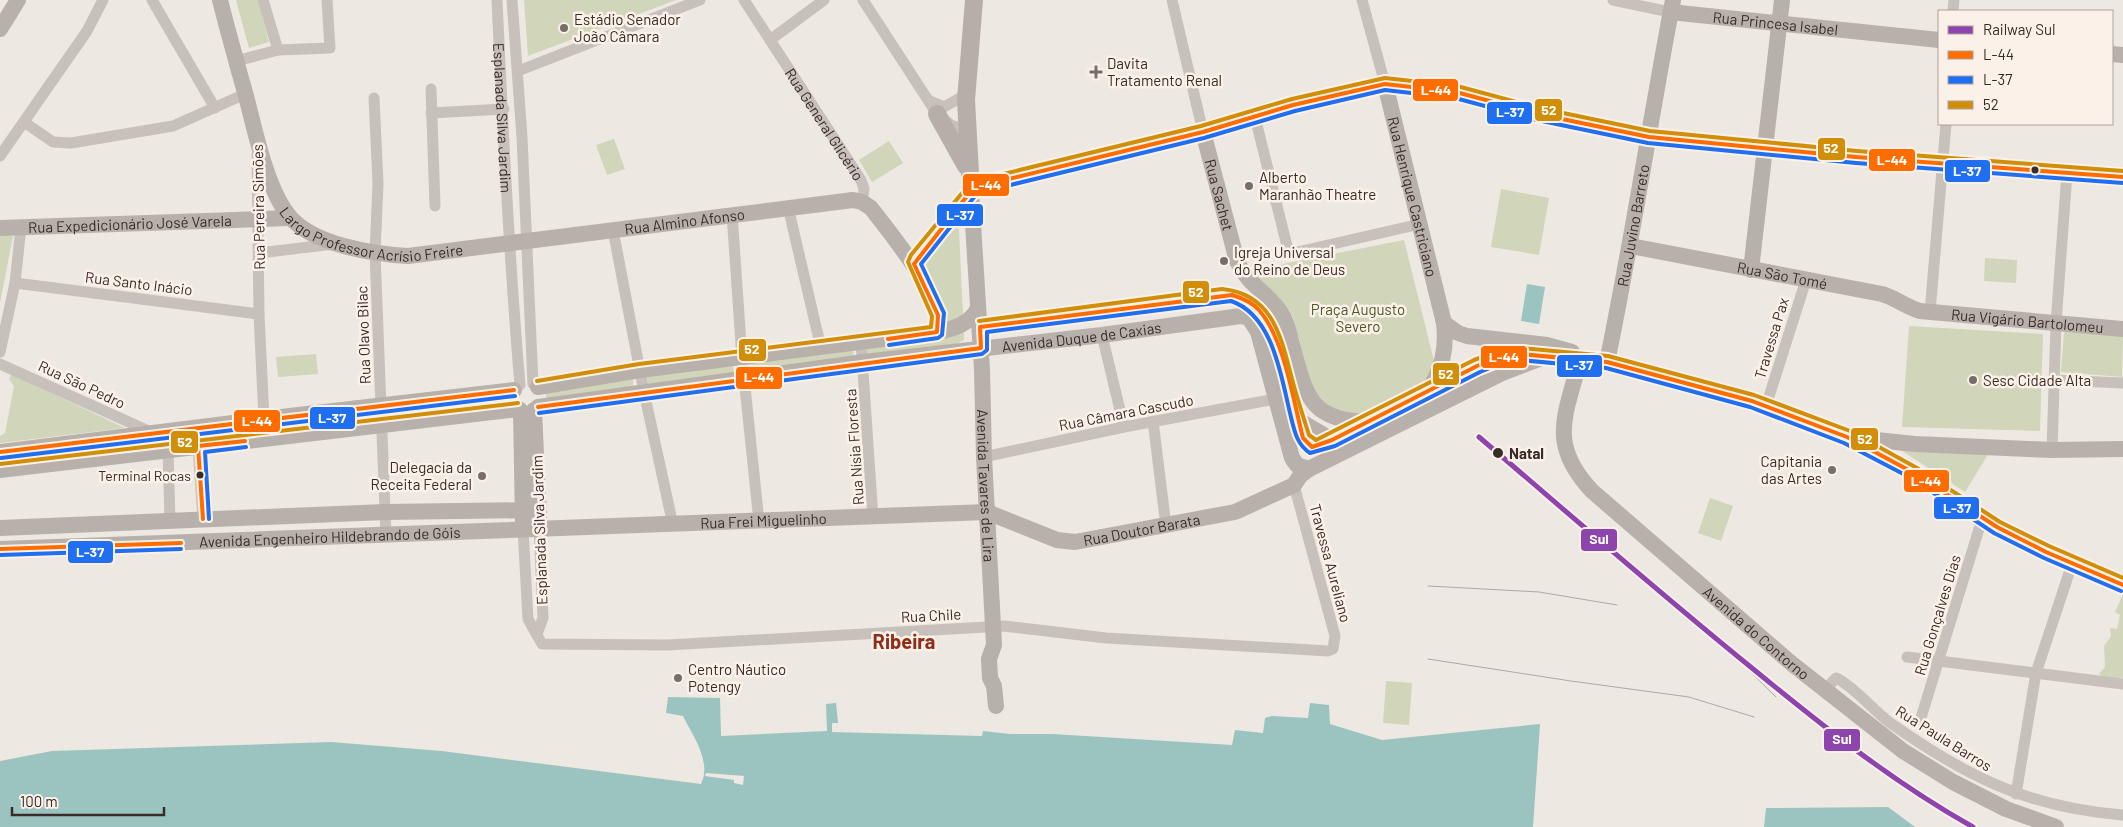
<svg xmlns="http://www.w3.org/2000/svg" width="2123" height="827" viewBox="0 0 2123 827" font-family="Barlow,sans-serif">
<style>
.green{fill:#d1d5ba}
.water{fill:#9bc4c0}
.pier{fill:#eee8e2}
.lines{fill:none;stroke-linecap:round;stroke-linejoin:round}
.street{stroke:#c8c0bb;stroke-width:11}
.secondary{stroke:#b8b0ab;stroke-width:16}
.primary{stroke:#b7aeaa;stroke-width:18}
.tram{stroke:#afa8a5;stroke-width:1}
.bus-1-casing{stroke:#fbf1e9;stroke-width:8}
.bus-2-casing{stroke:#fbf1e9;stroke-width:8}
.bus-3-casing{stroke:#fbf1e9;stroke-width:8}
.bus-1{stroke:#ff6c00;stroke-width:4}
.bus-2{stroke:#206ff0;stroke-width:4}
.bus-3{stroke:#d18e08;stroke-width:4}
.rail-1-casing{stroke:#fbf1e9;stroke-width:9}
.rail-1{stroke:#8e44ad;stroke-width:5}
.poi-dot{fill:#786e69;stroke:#fbf1e9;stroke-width:2}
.bus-dot{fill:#392c28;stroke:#fbf1e9;stroke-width:2}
.labels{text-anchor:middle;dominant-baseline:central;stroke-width:5;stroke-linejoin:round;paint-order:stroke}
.bus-label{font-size:14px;fill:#392c28;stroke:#fbf1e9;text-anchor:end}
.poi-label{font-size:15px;fill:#392c28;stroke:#fbf1e9;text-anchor:start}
.street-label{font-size:15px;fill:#392c28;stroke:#fbf1e9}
.park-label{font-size:15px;fill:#4c5a29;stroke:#fbf1e9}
.stop-label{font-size:15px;font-weight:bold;fill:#392c28;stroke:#fbf1e9;text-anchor:start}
.district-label{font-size:20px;font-weight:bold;fill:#902d19;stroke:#fbf1e9}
.line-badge{stroke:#fbf1e9;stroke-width:2}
.badge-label{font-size:14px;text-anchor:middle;font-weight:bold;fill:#fff}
</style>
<rect width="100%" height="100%" fill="#eee8e2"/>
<!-- green -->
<g class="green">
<polygon points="236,0 258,0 269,42 249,48"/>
<polygon points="524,0 676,0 528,56"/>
<polygon points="614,139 625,169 607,175 596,145"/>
<polygon points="889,141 903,163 872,182 859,160"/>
<polygon points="1501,189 1549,198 1539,255 1491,247"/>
<polygon points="956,228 959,229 964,340 955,345 865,354 867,348 940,340 925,276 925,259"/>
<polygon points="9,234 13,236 0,303 0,236"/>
<polygon points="1404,240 1435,365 1430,380 1418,388 1360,415 1321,406 1311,384 1293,317 1285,305 1252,274 1287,263"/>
<polygon points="1985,258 2017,260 2016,283 1984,281"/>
<polygon points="1909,326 2043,334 2040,431 1902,427"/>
<polygon points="2064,332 2123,336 2122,377 2061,372"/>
<polygon points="853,349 854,360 750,374 749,362"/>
<polygon points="316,354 318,374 278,377 276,357"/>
<polygon points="733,365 734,376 648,386 647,376"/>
<polygon points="11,374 125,428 0,443 0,436 5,433 14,386 9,379"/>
<polygon points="633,376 633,390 547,401 545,388"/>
<polygon points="1901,450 1990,451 1965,492"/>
<polygon points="1710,498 1733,506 1721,541 1698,533"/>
<polygon points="2123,594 2123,678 2104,678 2099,674 2105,667 2104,646 2111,636 2110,628 2117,629 2120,615 2115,612"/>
<polygon points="1386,681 1412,683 1409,725 1383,723"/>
</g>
<!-- water -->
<g class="water">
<polygon points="1527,284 1545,287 1539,324 1521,321"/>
<path d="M668 697 720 698 721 736 827 731 826 704 836 703 838 723H832V732L982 736 983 731 1010 734H1053L1232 745 1235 730 1263 733 1265 718 1272 716 1308 718 1310 703 1329 705 1330 724 1382 740 1540 724 1533 827H0V761L52 751 331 742 442 751 701 784C712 762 693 736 683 716L666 713Z"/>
<polygon points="1888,807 1915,827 1764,827 1766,808"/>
</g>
<!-- pier -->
<polygon class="pier" points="706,773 744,776 743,785 734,783 734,780 705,776"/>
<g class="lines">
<!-- street -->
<g class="street">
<polyline points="152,0 215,108"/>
<path id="s1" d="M497 0C503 128 509 257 520 385"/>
<polyline points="512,0 522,137 533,384"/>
<path id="s2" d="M744 0 861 180 864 189 862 202"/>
<polyline points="863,0 937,114 951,125 967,131"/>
<polyline points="1172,0 1203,132"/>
<polyline points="1362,0 1385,84"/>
<polyline points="1613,0 1670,12"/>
<polyline points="1953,11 1954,0"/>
<polyline points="770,40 824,0"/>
<polyline points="278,50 330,48 327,0"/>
<polyline points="236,61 278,50 263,0"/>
<polyline points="518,71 700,0"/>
<polyline points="431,89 435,206"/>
<polyline points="374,98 378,183 375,253 386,536"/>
<polyline points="928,100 944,107 960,98 966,89"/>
<polyline points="431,113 504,109"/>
<polyline points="1255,117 1287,246 1293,253 1420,224"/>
<polyline points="24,122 53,142 71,143 173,126 245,94"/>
<polyline points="257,155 259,314 264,419"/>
<polyline points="0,156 87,31 103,0"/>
<polyline points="788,207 821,348"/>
<polyline points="732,214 742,358 759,522"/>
<polyline points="613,230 644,392 673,525"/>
<polyline points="259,253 334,244"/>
<polyline points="15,283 259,314"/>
<polyline points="1930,312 1946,124"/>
<polyline points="1102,335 1124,427"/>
<polyline points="861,343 873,518"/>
<polyline points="0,352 15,283 21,227"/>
<polyline points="0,364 151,432"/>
<polyline points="2053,380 2123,383"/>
<polyline points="1766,406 1806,280"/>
<polyline points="1153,421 1166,526"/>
<polyline points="198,446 203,519"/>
<polyline points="168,449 170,521"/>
<polyline points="2052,450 2056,323 2067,173"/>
<polyline points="984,457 1124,427 1275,399"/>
<polyline points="523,529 528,619 542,644 668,645 1004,626 1106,638 1328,651 1333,649 1335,636 1294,485"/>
<polyline points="537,634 543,618 539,528"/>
<polyline points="1907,657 2123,684"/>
<path d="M1825 690 1836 678 1840 680C1858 691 1872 709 1889 722 1965 776 2029 808 2123 815"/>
<polyline points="1920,721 1982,519"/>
<polyline points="2016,794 2036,673 2072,564"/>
</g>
<!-- secondary -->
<g class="secondary">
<path id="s3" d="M220 0C228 32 237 64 246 96 255 130 267 191 290 217 314 245 373 254 408 256L853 200 862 202 871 208C890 233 947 300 937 332L930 333 640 370 538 387"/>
<path id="s4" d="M1670 12 1939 40"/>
<polyline points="0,29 18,0"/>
<polyline points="2112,54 2123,55"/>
<path id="s5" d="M1385 84 1444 323C1447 349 1442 369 1428 391"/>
<path id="s6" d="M1203 132 1237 261C1249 287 1268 292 1281 313 1287 321 1289 332 1291 341 1306 392 1306 421 1368 422"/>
<path id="s7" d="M971 191 982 370 984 457 993 626 994 645 989 659 990 678 994 686 996 706"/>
<path id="s8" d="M0 228 290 218"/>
<path id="s9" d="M1631 246 1882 294C1896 298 1906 307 1920 311L2123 329"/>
<polyline points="914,264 916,259 971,191"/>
<polyline points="1751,270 1782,0"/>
<polyline points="1444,323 1458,333 1467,336 1547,345 1572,352"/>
<path d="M980 327 1223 295C1270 297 1277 346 1287 383 1292 401 1298 420 1303 438L1312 447 1332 440 1477 366 1498 358 1520 354 1607 362 1752 401 1847 437 1915 444 2052 450 2123 449"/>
<path d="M937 332C954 329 970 324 978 308"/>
<path id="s10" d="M1580 359C1566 415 1547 443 1592 491L1791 663 1903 751 1953 782 2006 809 2056 827"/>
<path id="s11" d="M1607 362C1632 242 1650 121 1673 0"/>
<path id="s12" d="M538 407 864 362 1102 335 1241 316 1249 318 1258 332 1292 458 1297 465 1309 469 1502 373 1539 359"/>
<polyline points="534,410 539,519"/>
<polyline points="521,411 523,521"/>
<polyline points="1298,420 1332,440"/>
<polyline points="1854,441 1914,473 1997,527 2046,552 2123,585"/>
<polyline points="0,452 264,419 514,390"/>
<polyline points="0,470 519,409"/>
<polyline points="0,528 385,512 538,510"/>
<path id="s13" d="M0 549 987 512 1057 540 1075 542 1235 512 1294 485 1300 476 1309 469"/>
</g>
<!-- primary -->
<g class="primary">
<polyline points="974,0 966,100 971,191 992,183 1203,132 1293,105 1385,84 1456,92 1538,114 1649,137 1856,157 2123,177"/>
<polyline points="937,114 966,166"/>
</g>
<!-- tram -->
<g class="tram">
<polyline points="1428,586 1539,592 1617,605"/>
<polyline points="1716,638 1776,697"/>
<polyline points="1428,659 1571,681 1689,697 1754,717"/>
</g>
<defs>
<g id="bus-1">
<polyline points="888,339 937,332 938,315 914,264 971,191 992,183 1203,132 1293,105 1385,84 1456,92 1538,114 1649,137 1856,157 2123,177"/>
<path d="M538 407 981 348 980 327 1232 295C1242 298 1252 302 1259 310 1285 340 1293 400 1303 438L1312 447 1332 440 1477 366 1498 358 1520 354 1607 362 1752 401 1847 437 1914 473 1997 527 2046 552 2123 585"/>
<polyline points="0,452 514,390"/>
<polyline points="203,519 198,446 245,441"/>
<polyline points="0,549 181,543"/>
</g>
<g id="bus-2">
<polyline points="889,345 938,338 942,335 944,313 921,264 975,196 994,189 1204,138 1295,111 1385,90 1455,98 1537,120 1648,143 1856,163 2123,183"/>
<path d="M539 413 982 354 987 350V332L1231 301C1273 315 1281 376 1290 413 1294 429 1296 444 1310 453L1335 446 1480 372 1500 364 1520 360 1606 368 1750 407 1844 443 1911 478 1994 533 2044 558 2121 591"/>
<polyline points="1,458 515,396"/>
<polyline points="209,519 205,452 246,447"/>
<polyline points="0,555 181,549"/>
</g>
<g id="bus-3">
<path d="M979 321 1222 289C1273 294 1281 337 1292 379 1297 398 1303 416 1309 435L1316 440 1474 360 1496 352 1520 348 1608 356 1754 395 1850 431 1917 468 2000 522 2049 546 2123 578"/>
<polyline points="537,381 639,364 931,327 932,316 908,262 911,255 967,187 991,177 1201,126 1292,99 1385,78 1457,86 1539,108 1650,131 1857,151 2123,171"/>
<polyline points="0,464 518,403"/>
</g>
</defs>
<!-- bus-1 casing -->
<use href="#bus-1" class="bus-1-casing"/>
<!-- bus-2 casing -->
<use href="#bus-2" class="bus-2-casing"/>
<!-- bus-3 casing -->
<use href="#bus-3" class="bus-3-casing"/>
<!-- bus-1 -->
<use href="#bus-1" class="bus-1"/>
<!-- bus-2 -->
<use href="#bus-2" class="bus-2"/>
<!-- bus-3 -->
<use href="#bus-3" class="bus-3"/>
<defs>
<path id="rail-1" d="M1479 437C1568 513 1656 590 1747 664 1819 723 1891 781 1973 827"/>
</defs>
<!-- rail-1 casing -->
<use href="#rail-1" class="rail-1-casing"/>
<!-- rail-1 -->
<use href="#rail-1" class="rail-1"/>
</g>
<!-- markers -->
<g class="poi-dot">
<circle cx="564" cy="28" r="5"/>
<path d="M1093.5 64.5h5v5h5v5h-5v5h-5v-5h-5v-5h5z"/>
<circle cx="1249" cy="186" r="5"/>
<circle cx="1224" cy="261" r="5"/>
<circle cx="1973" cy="380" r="5"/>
<circle cx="1832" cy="470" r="5"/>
<circle cx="482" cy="476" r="5"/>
<circle cx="678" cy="678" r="5"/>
</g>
<g class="bus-dot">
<circle cx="2035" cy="170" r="4.5"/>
<circle cx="1498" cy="453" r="6"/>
<circle cx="200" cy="475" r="4.5"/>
</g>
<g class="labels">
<!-- bus labels -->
<g class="bus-label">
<text x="191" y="475">Terminal Rocas</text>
</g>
<!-- poi labels -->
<g class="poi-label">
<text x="574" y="19">Estádio Senador<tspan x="574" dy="17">João Câmara</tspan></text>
<text x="1107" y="63">Davita<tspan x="1107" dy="17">Tratamento Renal</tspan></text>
<text x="1259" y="177">Alberto<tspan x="1259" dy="17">Maranhão Theatre</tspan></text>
<text x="1234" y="252">Igreja Universal<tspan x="1234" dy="17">do Reino de Deus</tspan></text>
<text x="1983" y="380">Sesc Cidade Alta</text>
<text x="1822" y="461" text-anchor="end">Capitania<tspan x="1822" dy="17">das Artes</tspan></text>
<text x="472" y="467" text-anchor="end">Delegacia da<tspan x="472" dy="17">Receita Federal</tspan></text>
<text x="688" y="669">Centro Náutico<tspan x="688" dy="17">Potengy</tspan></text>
</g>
<!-- street labels -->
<g class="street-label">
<text stroke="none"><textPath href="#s4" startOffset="106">Rua Princesa Isabel</textPath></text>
<text stroke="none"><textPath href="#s1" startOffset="118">Esplanada Silva Jardim</textPath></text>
<text stroke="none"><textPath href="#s2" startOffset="148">Rua General Glicério</textPath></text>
<text stroke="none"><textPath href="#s6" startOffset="65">Rua Sachet</textPath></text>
<text stroke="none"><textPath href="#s5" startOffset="116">Rua Henrique Castriciano</textPath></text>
<text transform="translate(258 207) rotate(-91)">Rua Pereira Simões</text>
<text stroke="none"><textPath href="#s3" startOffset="635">Rua Almino Afonso</textPath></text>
<text stroke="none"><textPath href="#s8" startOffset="130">Rua Expedicionário José Varela</textPath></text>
<text stroke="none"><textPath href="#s3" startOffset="315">Largo Professor Acrísio Freire</textPath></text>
<text stroke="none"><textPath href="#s11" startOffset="139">Rua Juvino Barreto</textPath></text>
<text stroke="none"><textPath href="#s9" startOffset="154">Rua São Tomé</textPath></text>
<text transform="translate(139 283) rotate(7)">Rua Santo Inácio</text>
<text stroke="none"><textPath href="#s9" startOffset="405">Rua Vigário Bartolomeu</textPath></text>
<text transform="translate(363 335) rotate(-92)">Rua Olavo Bilac</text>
<text stroke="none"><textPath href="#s12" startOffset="548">Avenida Duque de Caxias</textPath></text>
<text transform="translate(1771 338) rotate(-73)">Travessa Pax</text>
<text transform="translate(82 384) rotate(25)">Rua São Pedro</text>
<text transform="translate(1126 412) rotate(-11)">Rua Câmara Cascudo</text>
<text transform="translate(854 447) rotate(-94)">Rua Nísia Floresta</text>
<text stroke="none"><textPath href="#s7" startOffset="295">Avenida Tavares de Lira</textPath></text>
<text stroke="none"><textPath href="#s13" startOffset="764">Rua Frei Miguelinho</textPath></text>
<text transform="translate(539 530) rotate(-92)">Esplanada Silva Jardim</text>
<text stroke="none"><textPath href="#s13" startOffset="1149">Rua Doutor Barata</textPath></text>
<text stroke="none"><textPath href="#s13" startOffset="330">Avenida Engenheiro Hildebrando de Góis</textPath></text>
<text transform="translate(1331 563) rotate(75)">Travessa Aureliano</text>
<text transform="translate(931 615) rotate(-3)">Rua Chile</text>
<text transform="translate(1937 615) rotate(-73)">Rua Gonçalves Dias</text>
<text stroke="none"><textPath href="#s10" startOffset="359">Avenida do Contorno</textPath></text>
<text transform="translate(1944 738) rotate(32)">Rua Paula Barros</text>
</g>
<!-- park labels -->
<g class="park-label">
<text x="1358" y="309">Praça Augusto<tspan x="1358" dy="17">Severo</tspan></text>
</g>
<!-- stop labels -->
<g class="stop-label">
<text x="1509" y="453">Natal</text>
</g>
<!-- district labels -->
<g class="district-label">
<text x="904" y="641">Ribeira</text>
</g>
</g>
<g class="line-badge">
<rect x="1412" y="78" width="47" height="24" rx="5" fill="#ff6c00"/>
<rect x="1534" y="98" width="29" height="24" rx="5" fill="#d18e08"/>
<rect x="1486" y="101" width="47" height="24" rx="5" fill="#206ff0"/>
<rect x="1817" y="137" width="29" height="24" rx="5" fill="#d18e08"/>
<rect x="1868" y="148" width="48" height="24" rx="5" fill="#ff6c00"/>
<rect x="1944" y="159" width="47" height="24" rx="5" fill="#206ff0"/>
<rect x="962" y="173" width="48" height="24" rx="5" fill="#ff6c00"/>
<rect x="936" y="203" width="48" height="24" rx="5" fill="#206ff0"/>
<rect x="1182" y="280" width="28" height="24" rx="5" fill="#d18e08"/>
<rect x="738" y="338" width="29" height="24" rx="5" fill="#d18e08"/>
<rect x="1480" y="345" width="48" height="24" rx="5" fill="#ff6c00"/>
<rect x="1556" y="354" width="47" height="24" rx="5" fill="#206ff0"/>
<rect x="1432" y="362" width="28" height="24" rx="5" fill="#d18e08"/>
<rect x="735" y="366" width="48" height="24" rx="5" fill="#ff6c00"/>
<rect x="309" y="406" width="47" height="24" rx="5" fill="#206ff0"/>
<rect x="233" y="409" width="48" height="24" rx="5" fill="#ff6c00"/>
<rect x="1850" y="427" width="29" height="24" rx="5" fill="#d18e08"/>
<rect x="170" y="430" width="29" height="24" rx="5" fill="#d18e08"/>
<rect x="1903" y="469" width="47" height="24" rx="5" fill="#ff6c00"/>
<rect x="1933" y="496" width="47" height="24" rx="5" fill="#206ff0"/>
<rect x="1580" y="528" width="38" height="24" rx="5" fill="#8e44ad"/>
<rect x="67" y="540" width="47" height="24" rx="5" fill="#206ff0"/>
<rect x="1823" y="728" width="38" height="24" rx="5" fill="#8e44ad"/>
</g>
<g class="badge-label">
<text x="1436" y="95">L-44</text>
<text x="1549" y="115">52</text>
<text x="1510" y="117">L-37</text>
<text x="1831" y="153">52</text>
<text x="1892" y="165">L-44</text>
<text x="1967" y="176">L-37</text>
<text x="986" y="190">L-44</text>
<text x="960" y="220">L-37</text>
<text x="1196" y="297">52</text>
<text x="752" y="354">52</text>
<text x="1504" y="362">L-44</text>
<text x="1579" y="370">L-37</text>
<text x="1446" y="379">52</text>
<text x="759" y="382">L-44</text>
<text x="332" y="423">L-37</text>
<text x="257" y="426">L-44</text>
<text x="1865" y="444">52</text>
<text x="185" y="447">52</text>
<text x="1926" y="486">L-44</text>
<text x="1957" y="513">L-37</text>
<text x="1599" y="544">Sul</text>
<text x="90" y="557">L-37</text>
<text x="1842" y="744">Sul</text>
</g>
<!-- legend -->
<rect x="1938" y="10" width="175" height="115" fill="#fbf1e9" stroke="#ada29c"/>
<rect x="1948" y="26" width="25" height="8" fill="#8e44ad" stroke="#ada29c"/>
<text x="1983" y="35" font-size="15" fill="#392c28">Railway Sul</text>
<rect x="1948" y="51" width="25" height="8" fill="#ff6c00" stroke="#ada29c"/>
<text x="1983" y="60" font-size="15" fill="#392c28">L-44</text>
<rect x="1948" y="76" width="25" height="8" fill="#206ff0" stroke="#ada29c"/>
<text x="1983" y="85" font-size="15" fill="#392c28">L-37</text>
<rect x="1948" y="101" width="25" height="8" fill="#d18e08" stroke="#ada29c"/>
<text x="1983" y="110" font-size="15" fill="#392c28">52</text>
<!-- scale -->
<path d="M12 807v8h152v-8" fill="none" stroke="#392c28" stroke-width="2.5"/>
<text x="20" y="807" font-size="15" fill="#392c28" stroke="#fbf1e9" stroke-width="4" paint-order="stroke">100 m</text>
</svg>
